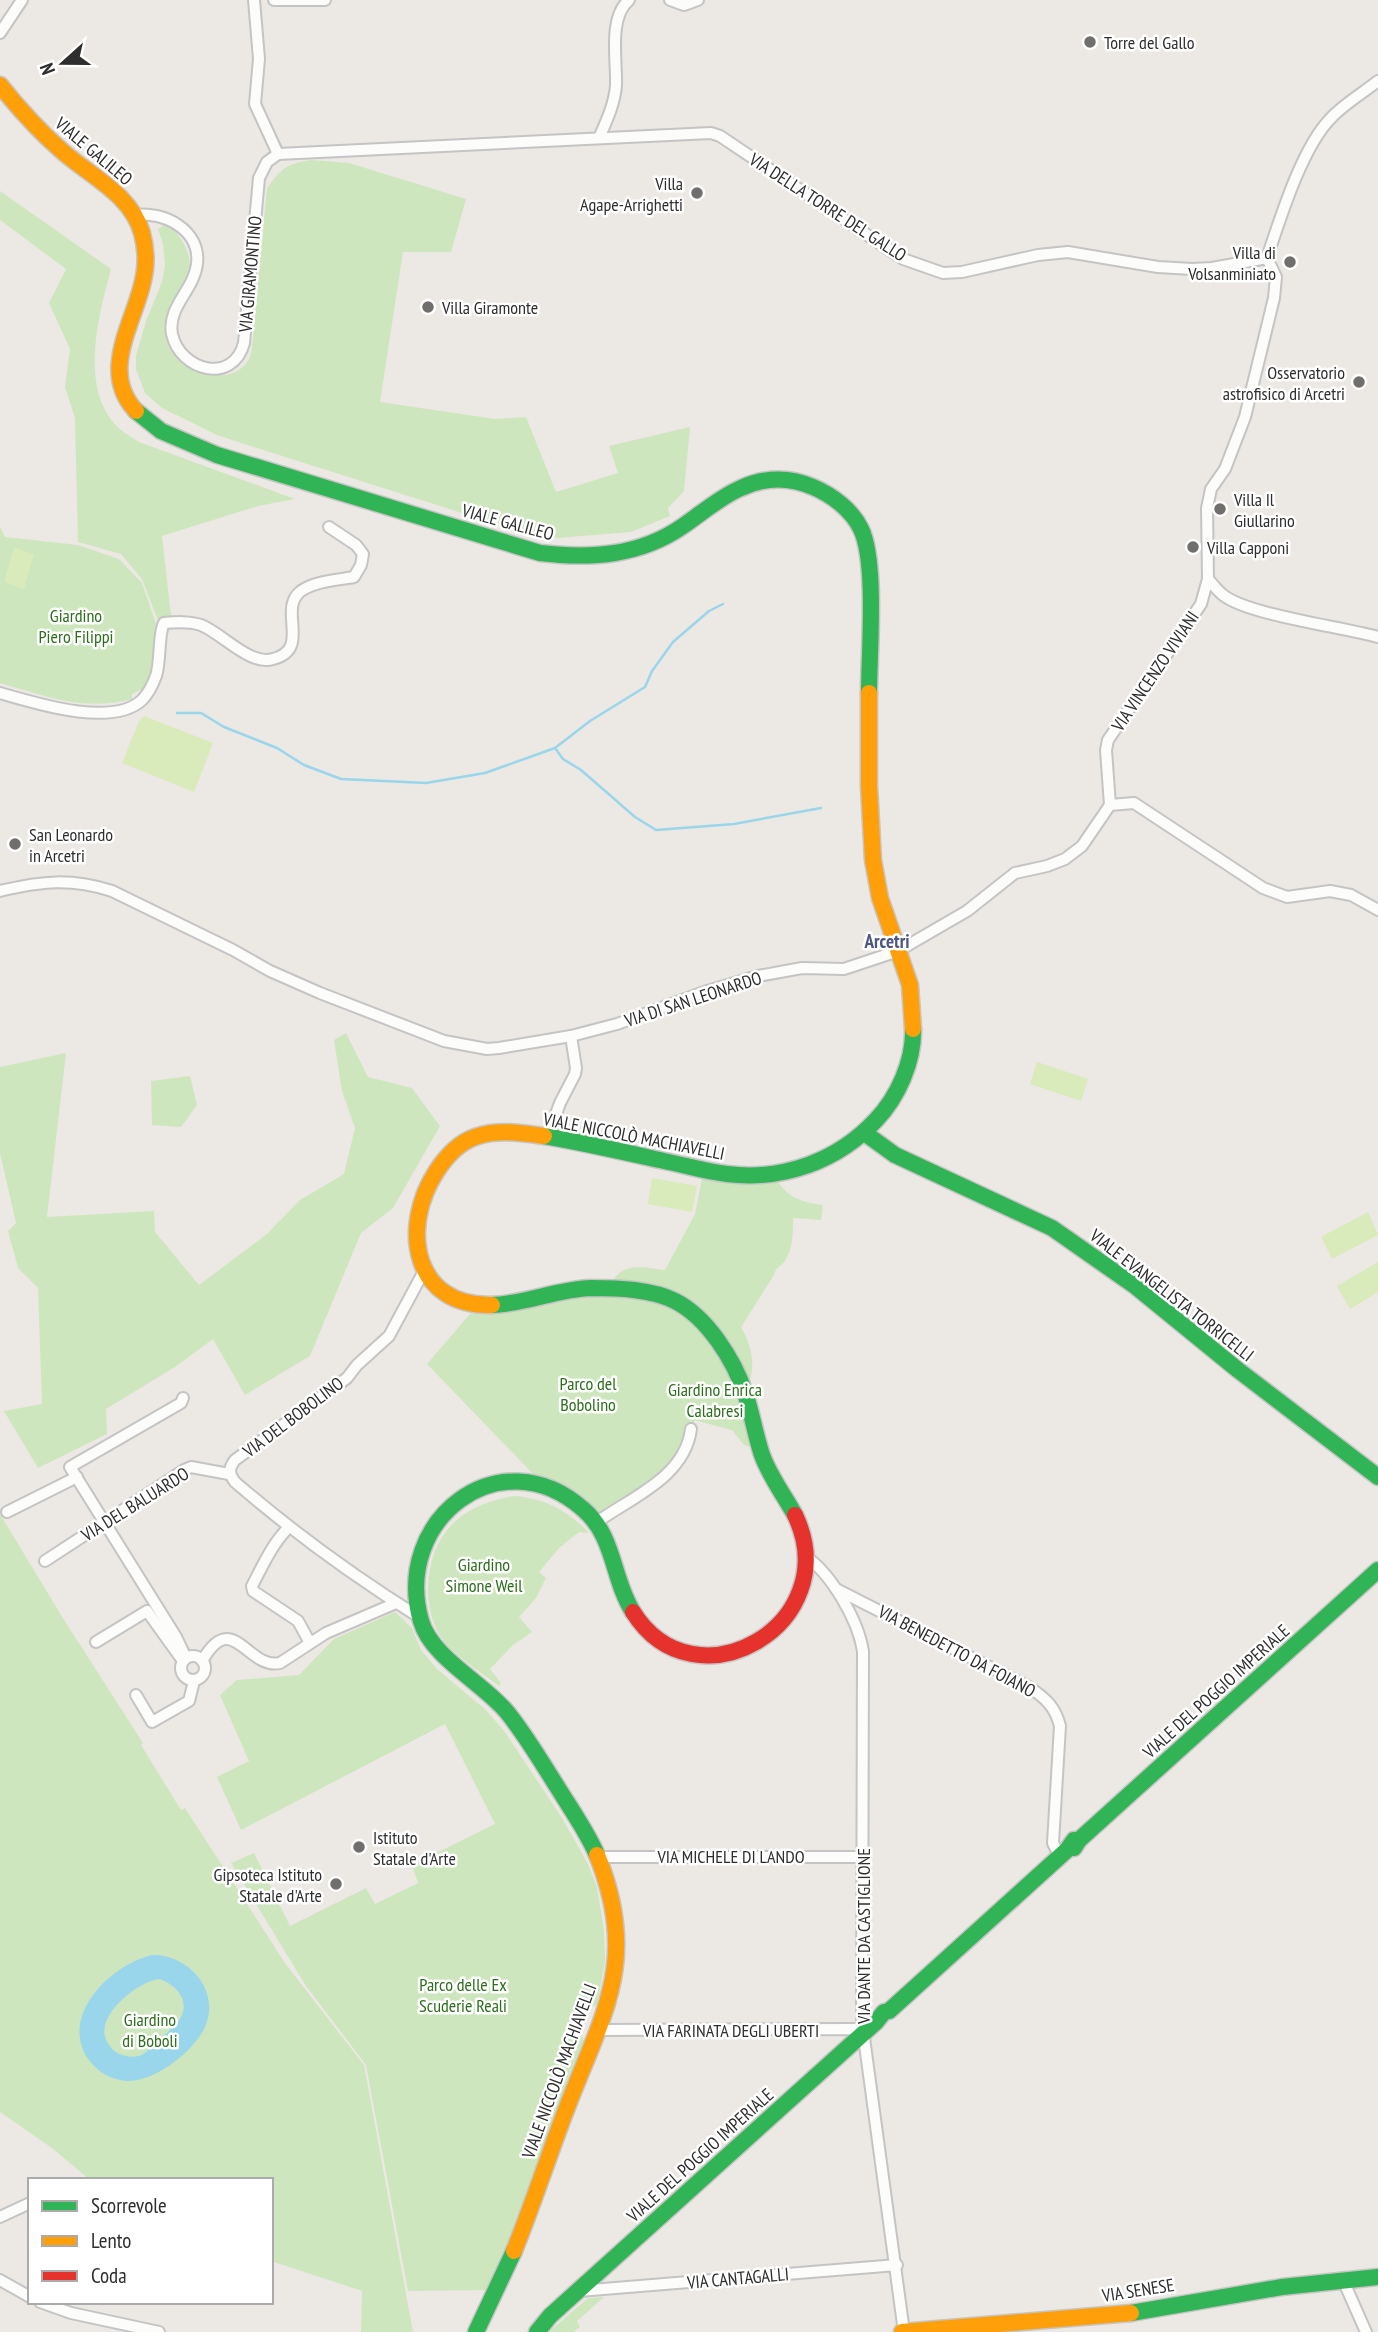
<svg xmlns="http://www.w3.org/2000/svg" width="1378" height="2332" viewBox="0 0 1378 2332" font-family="'PT Sans Narrow',sans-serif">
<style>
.green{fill:#cee6be}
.pitch{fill:#d9eabb}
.water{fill:#99d6ec;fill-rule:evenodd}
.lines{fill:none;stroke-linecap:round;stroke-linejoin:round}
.stream{stroke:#99d6ec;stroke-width:2.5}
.street-casing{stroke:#c5c4c5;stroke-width:14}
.fast-casing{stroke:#c6c5c4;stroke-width:19}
.slow-casing{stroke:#c6c5c4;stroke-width:19}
.jam-casing{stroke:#c6c5c4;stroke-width:19}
.street{stroke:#fcfcfb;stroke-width:10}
.fast{stroke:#30b455;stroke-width:16}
.slow{stroke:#ff9f0a;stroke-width:16}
.jam{stroke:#e5322d;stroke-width:16}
.poi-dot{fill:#706f6e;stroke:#fff;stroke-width:2.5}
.labels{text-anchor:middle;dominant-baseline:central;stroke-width:5;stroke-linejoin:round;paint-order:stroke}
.poi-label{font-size:18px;fill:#2e2e2e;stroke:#fff;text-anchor:start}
.street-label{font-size:18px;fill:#2e2e2e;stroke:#fff}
.park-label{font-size:18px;fill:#2c6e1b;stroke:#fff}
.neighbourhood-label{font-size:19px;font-weight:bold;fill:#4d5680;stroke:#fff}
</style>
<rect width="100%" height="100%" fill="#ece8e4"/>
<!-- green -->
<g class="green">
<path d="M311 160 349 163 466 199 451 252H403L380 402 495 419 526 417 556 492 618 473 609 446 690 427 684 491 668 508 670 516 631 532 557 538 484 520 257 448 217 435 162 408 145 393 136 369V356L146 321 162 282 165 265 163 244 158 229 164 225 173 227C181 239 190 250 190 266 189 288 158 314 170 342 181 370 231 391 249 359 252 353 252 344 253 338L267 188C282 168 286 164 311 160Z"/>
<path d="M0 191 111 269C99 315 77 392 121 430 126 434 133 438 139 442L295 499 258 506 162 536 172 625 160 626 142 579 121 554 78 542 75 418 65 387 70 349 49 303 66 269 0 220Z"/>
<path d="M0 527 5 537 78 545 119 559 142 583 156 624 154 670 147 687 132 694V699C83 712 46 696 0 683Z"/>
<polygon points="346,1033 368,1077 412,1088 440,1126 393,1208 361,1233 310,1356 245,1395 213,1339 175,1367 106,1409 107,1434 38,1468 4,1411 42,1404 38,1288 18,1268 8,1231 16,1223 0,1153 0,1067 66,1053 47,1217 154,1211 155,1232 199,1285 267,1234 300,1200 344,1174 355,1128 342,1091 334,1040"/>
<polygon points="190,1076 197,1105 181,1127 152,1125 151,1081"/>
<path d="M703 1173 775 1177C785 1196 802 1203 823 1205L821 1220 793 1218C793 1233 793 1248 785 1261 780 1267 776 1267 774 1275L741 1327C753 1348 756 1367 747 1389L703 1319 610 1286C621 1261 642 1267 665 1270L695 1214Z"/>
<polygon points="583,1293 657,1298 690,1318 734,1378 754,1448 744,1445 732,1430 694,1420 694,1431 671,1476 652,1494 603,1522 535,1476 427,1364 470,1314 503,1311"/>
<path d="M515 1496C546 1499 567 1510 589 1533L579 1532 560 1547 539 1572 546 1578 536 1598 519 1617 532 1632 513 1645 490 1669 501 1683 499 1686C481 1672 450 1653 439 1634 431 1620 428 1603 428 1587 430 1532 463 1504 515 1496Z"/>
<polygon points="0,1514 61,1615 143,1743 141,1745 181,1810 185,1808 285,1963 364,2065 413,2332 361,2332 362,2291 271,2261 271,2180 90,2180 52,2148 0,2112"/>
<path d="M395 1612 412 1628 421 1650 437 1669 486 1710 505 1732 562 1818 588 1864 597 1887 604 1930 605 1961 597 2005C577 2009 578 2025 584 2041L492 2290 408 2291 366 2065 306 1986 231 1863 254 1853 290 1926 366 1888 375 1904 418 1883 412 1865 495 1824 445 1724 241 1830 217 1777 249 1761 220 1695 237 1680 299 1675 334 1639Z"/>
<polygon points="604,2297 577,2321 580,2327 573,2332 549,2332 588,2298"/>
</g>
<!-- pitch -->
<g class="pitch">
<polygon points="14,548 34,554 24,589 4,582"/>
<polygon points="144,716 213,743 194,792 122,763 139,721"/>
<polygon points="1037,1062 1088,1079 1081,1101 1030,1084"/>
<polygon points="652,1178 697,1186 692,1212 648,1204"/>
<polygon points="1368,1212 1378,1235 1332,1259 1321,1237"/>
<polygon points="1378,1262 1378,1292 1350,1309 1337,1286"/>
</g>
<!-- water -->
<path class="water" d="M152 1955C189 1954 221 1991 205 2027 193 2053 149 2087 120 2080 105 2077 94 2068 86 2056 61 2012 113 1964 152 1955ZM159 1979C176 1984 192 2002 179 2020 175 2027 166 2033 160 2039 154 2044 147 2053 139 2056 134 2057 128 2057 123 2055 118 2054 113 2051 110 2046 88 2021 136 1982 159 1979Z"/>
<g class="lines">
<!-- stream -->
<g class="stream">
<polyline points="177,713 201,713 224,727 277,748 304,765 341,779 426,783 485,773 555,748 590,721 645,687 652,671 673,642 709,611 723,604"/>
<polyline points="555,748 563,759 581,770 635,817 656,830 734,824 821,808"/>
</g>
<defs>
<g id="street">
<polyline points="254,0 259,59 255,104 278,154"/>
<polyline points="274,0 325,0"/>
<polyline points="670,0 684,5 698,0"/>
<polyline points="0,33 22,0"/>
<path d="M599 138C606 122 615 103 616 85 617 62 608 17 629 0"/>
<polyline points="278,154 711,133 720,136 903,259 943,273 962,272 1038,255 1068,252 1158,267 1192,269 1212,268 1267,258"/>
<path d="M135 215C164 211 201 230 197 264 194 290 167 307 172 334 180 371 233 385 244 343L259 178 267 162 278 154"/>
<path d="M1267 258C1280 219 1302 147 1331 118 1344 104 1363 93 1378 81"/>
<path d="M1208 579C1213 585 1218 591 1223 595 1248 615 1343 627 1378 637"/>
<path d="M0 693C35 703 112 728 142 700 148 694 153 684 156 676 161 661 158 634 164 623 176 622 189 621 201 625 223 634 250 666 273 659 312 649 277 609 301 591 315 581 338 580 354 577L361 565 363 554 356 545 329 527"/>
<polyline points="1110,805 1106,750 1108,740 1201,604 1208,579 1207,508 1211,489 1225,469 1245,417 1274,298 1276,277 1267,258"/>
<path d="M0 891C42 881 71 878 112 891L233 950 270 971 320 993 444 1041 487 1049 499 1048 571 1036 617 1024 704 992 758 976 802 968 844 969 898 951 967 911 1015 873 1047 866 1065 859 1082 846 1110 805 1134 803 1263 888 1287 897 1330 891 1351 895 1378 910"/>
<polyline points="548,1136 560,1103 575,1074 576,1068 571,1036"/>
<polyline points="183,1398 181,1403 70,1467 176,1637 186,1658"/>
<polyline points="7,1512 77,1477"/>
<path d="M597 1522C632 1497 685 1477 691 1429"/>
<path d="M289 1527C272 1544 263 1565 252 1586L253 1591 298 1621 310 1643"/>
<path d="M805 1556C831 1573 858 1620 863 1651L862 2023 904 2332"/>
<polyline points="45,1561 184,1470 191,1467 229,1474"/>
<path d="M836 1589 1029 1687C1045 1698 1055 1706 1060 1726L1053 1843 1060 1857"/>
<path d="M419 1617C355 1577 293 1532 235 1482 229 1474 228 1469 235 1460L347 1378 357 1365 389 1336 424 1271"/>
<polyline points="96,1642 147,1611 183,1661"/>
<circle cx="193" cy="1668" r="12"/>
<path d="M202 1661C233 1607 247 1670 280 1663L326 1633 396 1603"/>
<polyline points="136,1695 152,1722 189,1701 194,1681"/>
<polyline points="598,1857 863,1857"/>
<polyline points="598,2030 855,2029 864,2032"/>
<polyline points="0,2217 30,2203"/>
<polyline points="0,2280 30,2297"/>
<polyline points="1343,2280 1366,2332"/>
<polyline points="579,2291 897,2265"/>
<polyline points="40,2302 71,2313 159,2332"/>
</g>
<g id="fast">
<path d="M136 411 161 431 217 455 540 553C591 559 640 556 683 526 702 513 720 497 741 488 765 477 790 477 813 487 832 495 852 510 861 529 877 562 869 653 869 693"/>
<polyline points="866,1134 895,1155 1052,1228 1135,1286 1238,1370 1378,1477"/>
<path d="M544 1136C585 1143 624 1152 664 1161 685 1165 706 1172 727 1174 783 1181 838 1161 876 1120 898 1097 914 1061 913 1029"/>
<path d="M492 1305C526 1304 557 1289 591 1288 618 1288 651 1289 675 1301 707 1317 734 1360 745 1393 752 1413 755 1434 762 1455 770 1477 784 1495 795 1515"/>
<polyline points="1074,1848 1079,1840 1378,1570"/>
<path d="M597 1855C588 1834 575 1815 563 1796 545 1768 528 1738 507 1712 483 1683 431 1657 421 1621 392 1520 500 1436 583 1509 615 1536 612 1579 633 1612"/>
<polyline points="1131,2313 1282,2287 1378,2277"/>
<polyline points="476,2332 514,2251"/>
<polyline points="537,2332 550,2316 876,2022 884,2012 889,2011 1067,1850 1074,1840 1079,1840"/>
</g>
<g id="slow">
<path d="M0 85C19 109 39 131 62 151 90 176 131 194 142 233 146 248 147 265 143 281 134 323 99 372 136 411"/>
<polyline points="869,693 869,786 873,860 880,898 910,985 913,1029"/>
<path d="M492 1305C413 1307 400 1228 436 1172 445 1158 458 1143 475 1137 497 1129 522 1133 544 1136"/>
<path d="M514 2251C533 2204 548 2157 566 2110 603 2013 640 1961 597 1855"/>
<polyline points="902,2332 1131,2313"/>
</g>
<path id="jam" d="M633 1612C695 1711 847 1624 795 1515"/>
</defs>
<!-- street casing -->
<use href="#street" class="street-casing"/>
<!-- fast casing -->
<use href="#fast" class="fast-casing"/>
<!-- slow casing -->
<use href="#slow" class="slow-casing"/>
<!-- jam casing -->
<use href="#jam" class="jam-casing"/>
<!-- street -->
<use href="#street" class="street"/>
<!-- fast -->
<use href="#fast" class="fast"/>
<!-- slow -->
<use href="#slow" class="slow"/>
<!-- jam -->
<use href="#jam" class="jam"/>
</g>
<!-- markers -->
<g class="poi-dot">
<circle cx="1090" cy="42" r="7"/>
<circle cx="697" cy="193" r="7"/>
<circle cx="1290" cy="262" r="7"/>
<circle cx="428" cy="307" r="7"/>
<circle cx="1359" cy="382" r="7"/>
<circle cx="1220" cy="509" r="7"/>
<circle cx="1193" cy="547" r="7"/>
<circle cx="15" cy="844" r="7"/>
<circle cx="359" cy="1847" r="7"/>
<circle cx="336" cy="1884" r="7"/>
</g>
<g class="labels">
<!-- poi labels -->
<g class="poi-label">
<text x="1104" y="42">Torre del Gallo</text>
<text x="683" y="183" text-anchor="end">Villa<tspan x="683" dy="21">Agape-Arrighetti</tspan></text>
<text x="1276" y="252" text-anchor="end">Villa di<tspan x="1276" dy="21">Volsanminiato</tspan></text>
<text x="442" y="307">Villa Giramonte</text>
<text x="1345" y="372" text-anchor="end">Osservatorio<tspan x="1345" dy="21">astrofisico di Arcetri</tspan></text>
<text x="1234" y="499">Villa Il<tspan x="1234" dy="21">Giullarino</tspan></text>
<text x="1207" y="547">Villa Capponi</text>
<text x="29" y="834">San Leonardo<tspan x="29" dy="21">in Arcetri</tspan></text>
<text x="373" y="1837">Istituto<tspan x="373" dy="21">Statale d'Arte</tspan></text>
<text x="322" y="1874" text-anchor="end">Gipsoteca Istituto<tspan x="322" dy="21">Statale d'Arte</tspan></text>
</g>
<!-- street labels -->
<g class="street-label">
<text transform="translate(94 151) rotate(40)">VIALE GALILEO</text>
<text transform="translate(828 207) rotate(33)">VIA DELLA TORRE DEL GALLO</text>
<text transform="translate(250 274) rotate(-85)">VIA GIRAMONTINO</text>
<text transform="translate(508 522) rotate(15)">VIALE GALILEO</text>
<text transform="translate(1155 671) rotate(-56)">VIA VINCENZO VIVIANI</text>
<text transform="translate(693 999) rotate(-18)">VIA DI SAN LEONARDO</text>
<text transform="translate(634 1136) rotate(11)">VIALE NICCOLÒ MACHIAVELLI</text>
<text transform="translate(1172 1295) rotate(38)">VIALE EVANGELISTA TORRICELLI</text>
<text transform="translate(293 1417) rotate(-37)">VIA DEL BOBOLINO</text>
<text transform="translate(135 1504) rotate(-32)">VIA DEL BALUARDO</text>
<text transform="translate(957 1651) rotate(28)">VIA BENEDETTO DA FOIANO</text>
<text transform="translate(1216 1691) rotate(-42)">VIALE DEL POGGIO IMPERIALE</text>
<text x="731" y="1856">VIA MICHELE DI LANDO</text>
<text transform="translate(863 1936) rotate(-90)">VIA DANTE DA CASTIGLIONE</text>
<text x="731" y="2030">VIA FARINATA DEGLI UBERTI</text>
<text transform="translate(559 2071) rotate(-70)">VIALE NICCOLÒ MACHIAVELLI</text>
<text transform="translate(700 2155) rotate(-42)">VIALE DEL POGGIO IMPERIALE</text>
<text transform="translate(738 2278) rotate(-5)">VIA CANTAGALLI</text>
<text transform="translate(1138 2290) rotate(-9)">VIA SENESE</text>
</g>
<!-- park labels -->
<g class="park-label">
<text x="76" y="615">Giardino<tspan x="76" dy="21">Piero Filippi</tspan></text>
<text x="588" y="1383">Parco del<tspan x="588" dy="21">Bobolino</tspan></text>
<text x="715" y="1389">Giardino Enrica<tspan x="715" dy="21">Calabresi</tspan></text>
<text x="484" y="1564">Giardino<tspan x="484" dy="21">Simone Weil</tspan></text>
<text x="463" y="1984">Parco delle Ex<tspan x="463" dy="21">Scuderie Reali</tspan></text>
<text x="150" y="2019">Giardino<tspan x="150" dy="21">di Boboli</tspan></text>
</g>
<!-- neighbourhood labels -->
<g class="neighbourhood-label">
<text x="887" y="941">Arcetri</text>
</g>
</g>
<!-- legend -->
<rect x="28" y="2178" width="245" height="126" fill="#ffffff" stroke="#ababab" stroke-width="2"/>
<rect x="42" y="2201" width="35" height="10" fill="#30b455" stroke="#ababab" stroke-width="2"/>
<text x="91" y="2213" font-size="21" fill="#2e2e2e">Scorrevole</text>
<rect x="42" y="2236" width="35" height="10" fill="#ff9f0a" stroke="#ababab" stroke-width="2"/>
<text x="91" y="2248" font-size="21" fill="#2e2e2e">Lento</text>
<rect x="42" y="2271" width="35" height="10" fill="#e5322d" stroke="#ababab" stroke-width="2"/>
<text x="91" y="2283" font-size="21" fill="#2e2e2e">Coda</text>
<!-- north arrow -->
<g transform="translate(63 63) rotate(249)" stroke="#ffffff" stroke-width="5" paint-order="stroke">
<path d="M0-5L12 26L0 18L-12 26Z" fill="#2e2e2e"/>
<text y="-10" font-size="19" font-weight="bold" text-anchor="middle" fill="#2e2e2e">N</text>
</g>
</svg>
